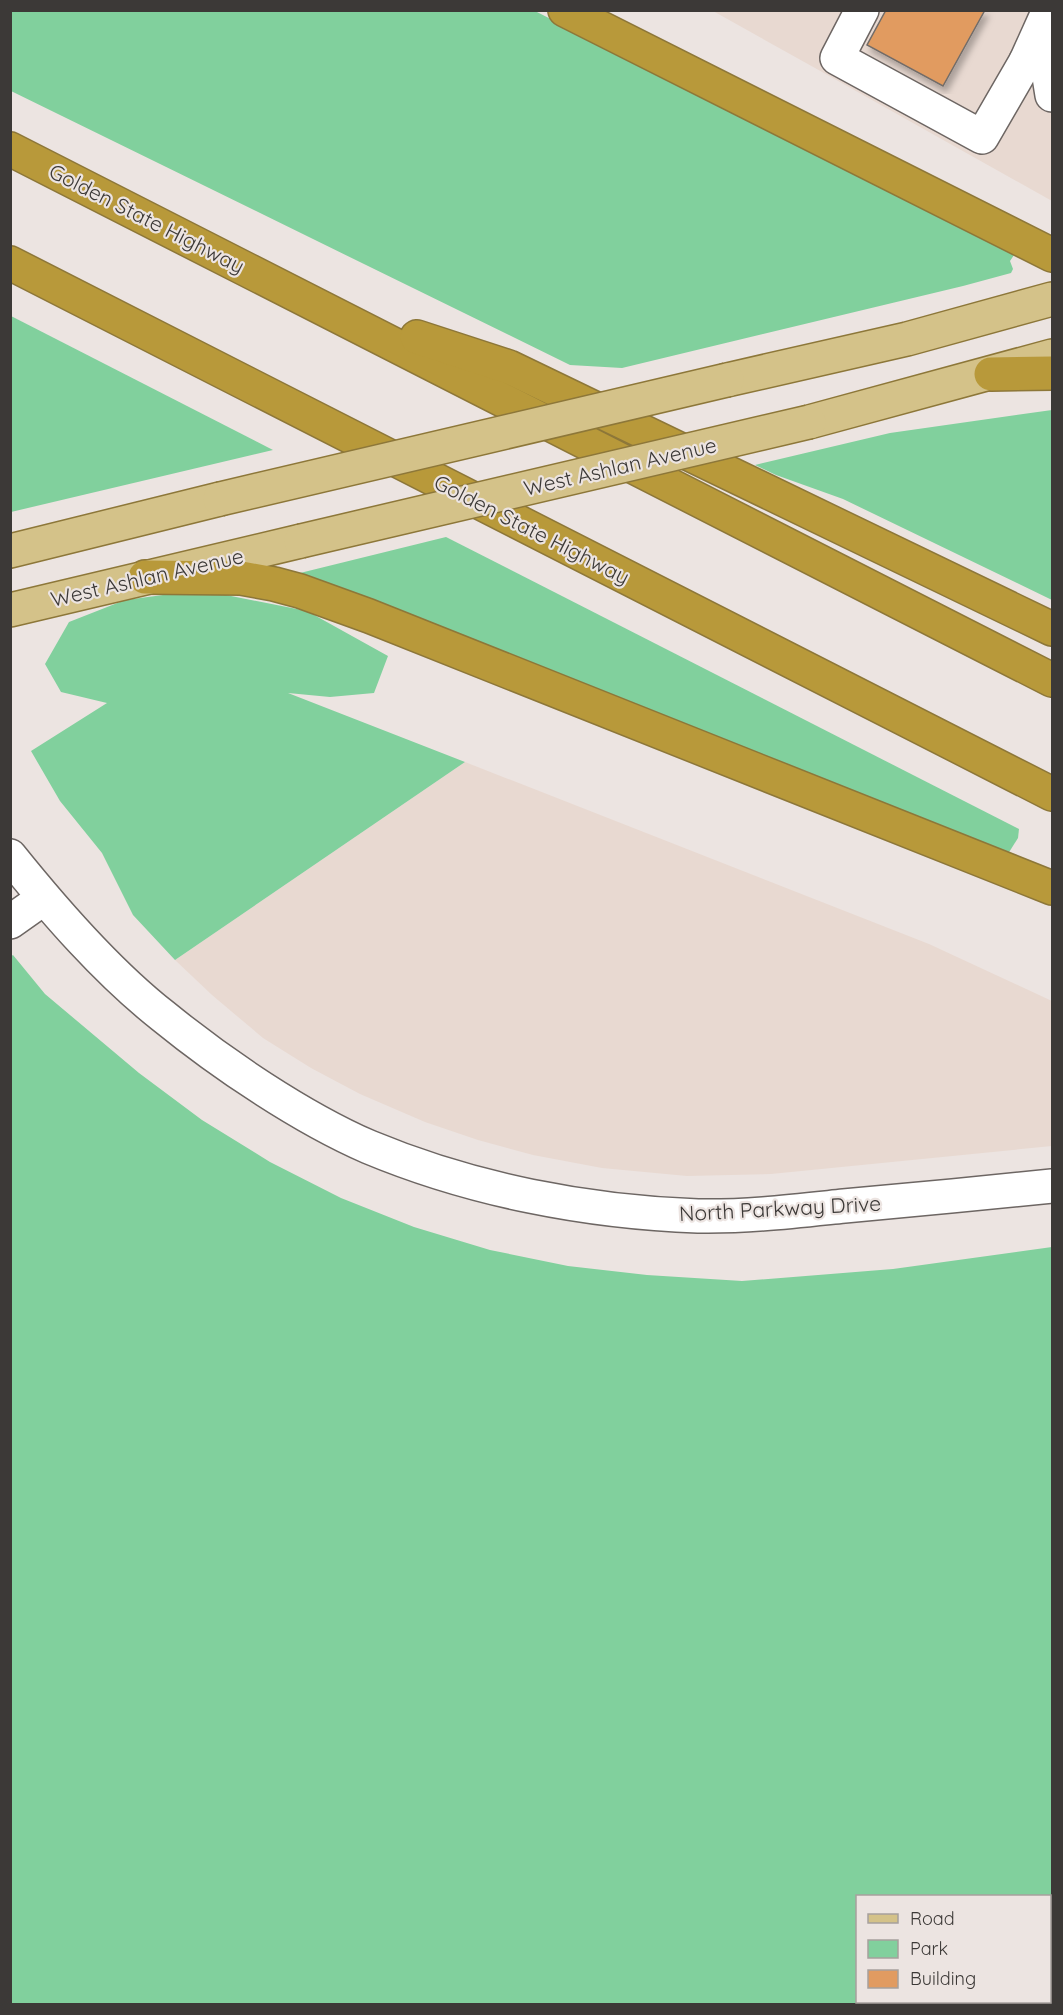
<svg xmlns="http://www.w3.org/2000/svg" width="1063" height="2015" viewBox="0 0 1063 2015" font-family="Quicksand,sans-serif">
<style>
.built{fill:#e8d9d1}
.green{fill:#81d09d;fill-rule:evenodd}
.building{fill:#e19b61;stroke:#726c68;stroke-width:1.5;filter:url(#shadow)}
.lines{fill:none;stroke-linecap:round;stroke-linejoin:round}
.minor-casing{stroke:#6d6663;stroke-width:36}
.major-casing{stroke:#8d7739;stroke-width:36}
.highway-casing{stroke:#8d7739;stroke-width:36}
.minor{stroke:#fff;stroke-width:33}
.major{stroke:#d4c289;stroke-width:33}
.highway{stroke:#b8993a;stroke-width:33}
.major-bridge-casing{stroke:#8d7739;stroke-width:36;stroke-linecap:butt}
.major-bridge{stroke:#d4c289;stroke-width:33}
.labels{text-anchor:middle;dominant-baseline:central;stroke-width:4.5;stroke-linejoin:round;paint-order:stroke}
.street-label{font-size:21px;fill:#3c3937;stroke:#ece4e1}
</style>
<defs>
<filter id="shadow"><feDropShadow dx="3.5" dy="6" stdDeviation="3" flood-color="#0004"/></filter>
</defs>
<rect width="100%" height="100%" fill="#ece4e1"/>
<!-- built -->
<g class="built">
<polygon points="713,11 1052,11 1052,201 815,68"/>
<polygon points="465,762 929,944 1052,1001 1052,1146 771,1174 687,1176 602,1168 533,1155 478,1140 425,1122 360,1094 311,1068 263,1038 212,995 175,960"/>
</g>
<!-- green -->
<g class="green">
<polygon points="10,11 535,11 1014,255 1010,261 1013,269 1011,273 963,286 622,368 570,365 11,91"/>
<polygon points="10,316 11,316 273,450 11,512"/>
<polygon points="1052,410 1052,600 843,499 776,475 755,465 890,433"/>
<polygon points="446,537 1019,829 1018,838 1006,857 299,578 300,573"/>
<polygon points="201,590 307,611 388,656 374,693 330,697 288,693 465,762 175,960 133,915 102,853 60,801 31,751 107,703 61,692 45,664 69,622 125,600"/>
<path d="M13 955 45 994 139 1073 202 1120 270 1162 341 1198 414 1227 490 1250 568 1266 647 1275 742 1281 893 1269 1052 1247V2004H11L10 957ZM858 1896H1050V2002H858Z"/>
</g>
<!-- building -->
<polygon class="building" points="886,10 985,10 943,86 867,45"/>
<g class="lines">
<defs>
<g id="minor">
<polyline points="862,10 837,58 982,137 1026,61 1052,57"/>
<polyline points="1046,58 1052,95"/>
<polyline points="1026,61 1049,10"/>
<path d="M10 856C55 912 107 972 163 1016 195 1042 228 1066 262 1088 296 1110 332 1131 369 1147 472 1190 587 1212 698 1216 746 1217 796 1211 844 1206 913 1200 983 1193 1052 1186"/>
<polyline points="10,922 44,898"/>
</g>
<g id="major">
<polyline points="727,380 907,339 1052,299"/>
<polyline points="809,422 1052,356"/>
<polyline points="10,551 220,499"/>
<polyline points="10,610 301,541"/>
</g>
<g id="highway">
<polyline points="565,10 1052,255"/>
<polyline points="10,149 1052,680"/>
<polyline points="10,263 1052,794"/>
<polyline points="417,337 509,367 1052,629"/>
<polyline points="991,374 1052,373"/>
<polyline points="145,577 241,578 274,584 300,591 369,616 1052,888"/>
</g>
</defs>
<!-- minor casing -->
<use href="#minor" class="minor-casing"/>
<!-- major casing -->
<use href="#major" class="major-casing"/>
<!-- highway casing -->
<use href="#highway" class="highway-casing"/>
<!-- minor -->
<use href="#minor" class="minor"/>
<!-- major -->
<use href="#major" class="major"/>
<!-- highway -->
<use href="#highway" class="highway"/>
<defs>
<g id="major-bridge">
<polyline points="220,499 727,380"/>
<polyline points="301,541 809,422"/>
</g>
</defs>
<!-- major-bridge casing -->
<use href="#major-bridge" class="major-bridge-casing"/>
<!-- major-bridge -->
<use href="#major-bridge" class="major-bridge"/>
</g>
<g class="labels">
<!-- street labels -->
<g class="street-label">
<text transform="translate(147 218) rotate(27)">Golden State Highway</text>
<text transform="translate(620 466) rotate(-13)">West Ashlan Avenue</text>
<text transform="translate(532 529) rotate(27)">Golden State Highway</text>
<text transform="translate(147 577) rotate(-13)">West Ashlan Avenue</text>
<text transform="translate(780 1208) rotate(-3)">North Parkway Drive</text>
</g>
</g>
<!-- border -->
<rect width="1063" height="2015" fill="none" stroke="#3c3937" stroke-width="24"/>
<!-- legend -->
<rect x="856" y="1895" width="195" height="108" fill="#ece4e1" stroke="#a6a09d" stroke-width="1.5"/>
<rect x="868" y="1914" width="30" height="9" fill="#d4c289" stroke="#a6a09d" stroke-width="1.5"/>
<text x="910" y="1925" font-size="18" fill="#3c3937">Road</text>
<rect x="868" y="1940" width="30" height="18" fill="#81d09d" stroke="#a6a09d" stroke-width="1.5"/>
<text x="910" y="1955" font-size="18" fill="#3c3937">Park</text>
<rect x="868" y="1970" width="30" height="18" fill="#e19b61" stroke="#a6a09d" stroke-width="1.5"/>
<text x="910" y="1985" font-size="18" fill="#3c3937">Building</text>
</svg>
